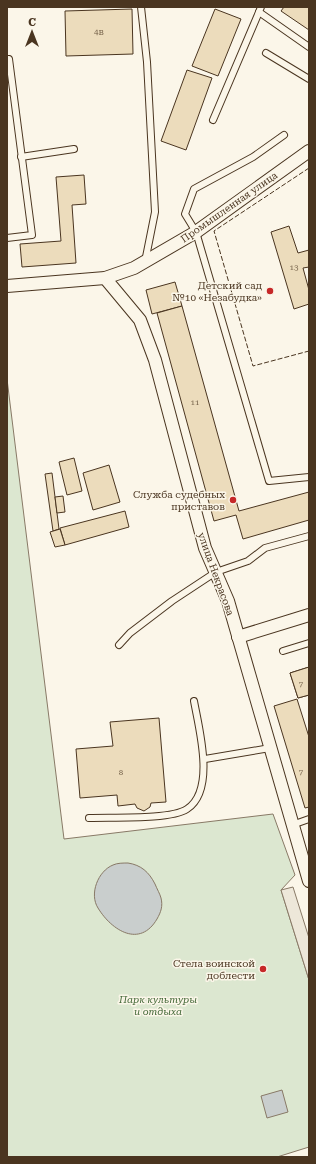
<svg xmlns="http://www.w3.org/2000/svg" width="316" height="1164" viewBox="0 0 316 1164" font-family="'Roboto Serif',serif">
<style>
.green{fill:#dce7d0;stroke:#887966}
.parking{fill:#ede7d9;stroke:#887966}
.water{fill:#c9cecd;stroke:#887966}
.building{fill:#ecdcbc;stroke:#4a3520}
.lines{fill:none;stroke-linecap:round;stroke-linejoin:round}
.service-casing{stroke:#4a3520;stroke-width:8}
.minor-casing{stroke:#4a3520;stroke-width:14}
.service{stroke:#fbf6e9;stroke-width:6}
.minor{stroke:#fbf6e9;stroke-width:12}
.fence{stroke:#4a3520;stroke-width:1;stroke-dasharray:5 2;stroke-linecap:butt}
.poi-dot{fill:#c62828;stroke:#fbf6e9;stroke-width:1.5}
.labels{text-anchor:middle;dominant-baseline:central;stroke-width:3;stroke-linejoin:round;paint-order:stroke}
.number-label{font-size:8px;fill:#725f47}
.street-label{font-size:10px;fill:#4a3520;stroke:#fbf6e9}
.poi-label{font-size:10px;fill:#4a3520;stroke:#fbf6e9;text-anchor:end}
.park-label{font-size:10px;font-style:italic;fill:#436837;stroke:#fbf6e9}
</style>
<rect width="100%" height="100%" fill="#fbf6e9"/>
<!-- green -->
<polygon class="green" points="7,379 64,839 273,814 295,875 281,890 309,980 309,1147 277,1157 7,1157"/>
<!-- parking -->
<polygon class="parking" points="293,887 309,938 309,980 281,890"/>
<!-- water -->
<g class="water">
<path d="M128 863C141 865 149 872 155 884 157 889 160 894 161 898 163 906 161 912 157 919 140 948 112 931 98 908 89 894 98 871 113 865 117 863 123 863 128 863Z"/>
<polygon points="282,1090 288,1112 267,1118 261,1096"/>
</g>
<!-- building -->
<g class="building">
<polygon points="284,7 309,7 309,30 281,11"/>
<polygon points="132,9 133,54 66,56 65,11"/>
<polygon points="215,9 241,19 218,76 192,66"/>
<polygon points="187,70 212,78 186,150 161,141"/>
<polygon points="84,175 86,204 72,205 76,263 22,267 20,244 61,241 56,177"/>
<polygon points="289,226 298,253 309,250 309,267 303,268 309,290 309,304 294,309 271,232"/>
<polygon points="175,282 182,306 152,314 146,290"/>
<polygon points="182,306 239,511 309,492 309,520 243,539 236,515 214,521 157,313"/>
<polygon points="74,458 82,491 67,495 59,462"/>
<polygon points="109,465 120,502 93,510 83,473"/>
<polygon points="52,473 59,529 53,531 45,474"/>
<polygon points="63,496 65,512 57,513 55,497"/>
<polygon points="125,511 129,527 65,545 60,528"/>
<polygon points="60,529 65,545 55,547 50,532"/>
<polygon points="309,667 309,695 298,698 290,673"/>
<polygon points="309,667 309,695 298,698 290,673"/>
<polygon points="297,699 309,737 309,807 305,808 274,706"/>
<polygon points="159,718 166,802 151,803 150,807 144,811 137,808 135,804 118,806 117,795 80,798 76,749 113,746 110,722"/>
</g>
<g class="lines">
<defs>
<g id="service">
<polyline points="141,7 147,62 155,212 145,262"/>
<polyline points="261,7 259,12 309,47"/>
<polyline points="266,53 309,79"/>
<polyline points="213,120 259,12"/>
<polyline points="284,135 253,157 194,189 185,214 196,232 269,481 309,477"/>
<polyline points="21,157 74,149"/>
<polyline points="7,238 32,235 9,59"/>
<polyline points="119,645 130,633 172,601 216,572 248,561 265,548 309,536"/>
<polyline points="283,651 309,643"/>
<polyline points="205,759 270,748"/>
<path d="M89 818C111 817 171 820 187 809 216 790 199 729 194 701"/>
<polyline points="292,825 309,819"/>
</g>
<g id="minor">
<polyline points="105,278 140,320 155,360 205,548 228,601 309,881"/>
<polyline points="7,286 105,278 134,268 196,232 309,151"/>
<polyline points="238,637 309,615"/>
</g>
</defs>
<!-- service casing -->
<use href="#service" class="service-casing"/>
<!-- minor casing -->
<use href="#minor" class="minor-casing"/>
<!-- service -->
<use href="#service" class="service"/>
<!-- minor -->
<use href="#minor" class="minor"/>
<!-- fence -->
<polyline class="fence" points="309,168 214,231 253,366 309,351"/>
</g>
<!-- markers -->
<g class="poi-dot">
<circle cx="270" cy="291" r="4"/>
<circle cx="233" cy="500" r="4"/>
<circle cx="263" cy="969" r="4"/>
</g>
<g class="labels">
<!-- number labels -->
<g class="number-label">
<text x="99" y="32">4В</text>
<text x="294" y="267">13</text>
<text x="195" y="402">11</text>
<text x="301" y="684">7</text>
<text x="121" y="772">8</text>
<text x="301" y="772">7</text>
</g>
<!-- street labels -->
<g class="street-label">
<text transform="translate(229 207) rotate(-35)">Промышленная улица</text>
<text transform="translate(216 574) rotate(70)">улица Некрасова</text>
</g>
<!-- poi labels -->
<g class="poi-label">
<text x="262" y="285">Детский сад<tspan x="262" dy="12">№10 «Незабудка»</tspan></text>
<text x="225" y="494">Служба судебных<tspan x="225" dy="12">приставов</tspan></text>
<text x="255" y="963">Стела воинской<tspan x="255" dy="12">доблести</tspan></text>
</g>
<!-- park labels -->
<g class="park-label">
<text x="158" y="999">Парк культуры<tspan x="158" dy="12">и отдыха</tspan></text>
</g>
</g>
<!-- border -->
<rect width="316" height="1164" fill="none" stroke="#4a3520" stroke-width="16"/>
<!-- north arrow -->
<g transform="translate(32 32)" stroke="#fbf6e9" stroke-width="3" paint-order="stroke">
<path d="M0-3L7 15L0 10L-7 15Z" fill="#4a3520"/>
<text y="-6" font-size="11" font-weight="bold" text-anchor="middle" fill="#4a3520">С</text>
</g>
</svg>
